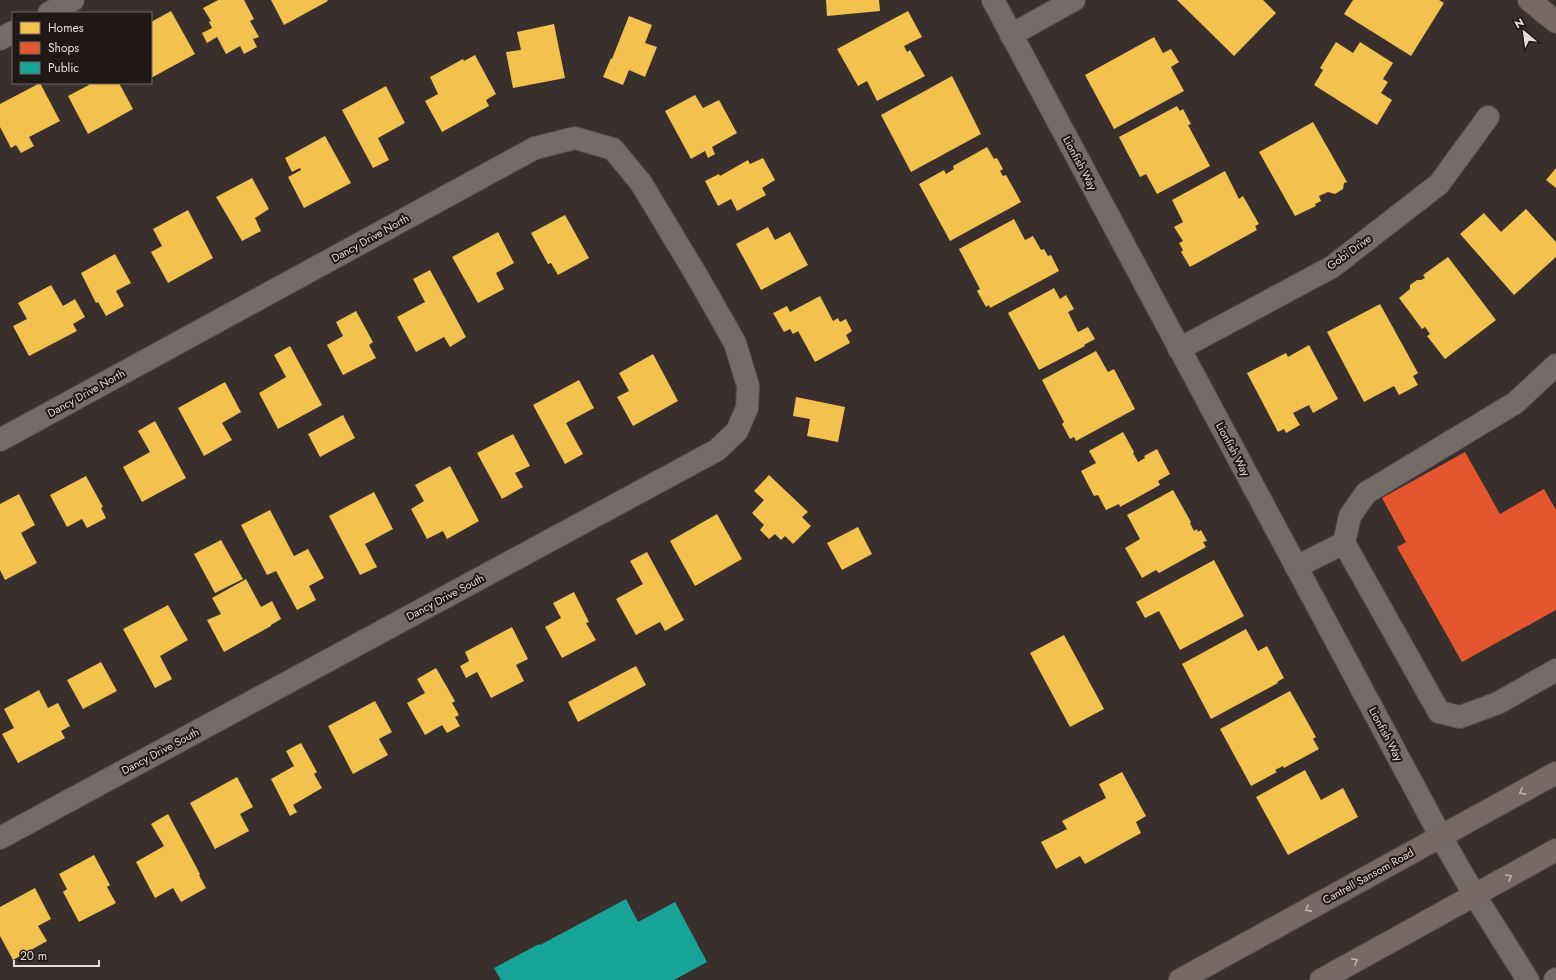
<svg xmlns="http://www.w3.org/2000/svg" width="1556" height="980" viewBox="0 0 1556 980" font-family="Jost,sans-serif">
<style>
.homes{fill:#f2c14e}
.shops{fill:#e4572e}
.public{fill:#17a398}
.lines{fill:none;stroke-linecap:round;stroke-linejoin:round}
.minor-casing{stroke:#544c49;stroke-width:24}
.major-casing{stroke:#544c49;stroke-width:24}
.minor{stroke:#736c68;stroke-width:22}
.major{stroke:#776964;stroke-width:22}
.oneway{stroke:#c0b4af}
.labels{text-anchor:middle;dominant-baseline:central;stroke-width:4;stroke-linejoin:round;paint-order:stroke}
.street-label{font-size:11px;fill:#e7dcd7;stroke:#201815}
</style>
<rect width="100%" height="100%" fill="#39302d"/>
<!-- homes -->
<g class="homes">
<polygon points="218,0 244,0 254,19 250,21 259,37 253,39 257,47 244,54 240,46 226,54 217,37 207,43 202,33 212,28 209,22 211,21 203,8"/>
<polygon points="271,0 327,0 328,1 284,25"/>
<polygon points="826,0 879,0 880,11 827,16"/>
<polygon points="1177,0 1263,0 1276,13 1234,56"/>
<polygon points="1353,0 1439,0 1444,3 1411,56 1344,14"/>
<polygon points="171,11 195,54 151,78 151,22"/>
<polygon points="908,11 922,37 904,46 907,52 910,50 925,76 877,101 867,81 858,86 837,49"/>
<polygon points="629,16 652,25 645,43 657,47 645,77 629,70 623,85 603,77 611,58 612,59"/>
<polygon points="554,24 565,78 513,88 506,52 521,50 517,32"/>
<polygon points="1154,37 1163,53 1171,49 1179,62 1171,67 1184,91 1114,129 1085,75"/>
<polygon points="1336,42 1353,53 1360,42 1393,63 1383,79 1388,82 1381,93 1392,100 1377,125 1314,85 1323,70 1320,68"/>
<polygon points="475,55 496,94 486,100 489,106 442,132 425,101 438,94 430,77 463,59 464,61"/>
<polygon points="952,76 981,134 911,172 881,115"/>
<polygon points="40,83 60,121 29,137 34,146 21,153 16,145 11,148 0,127 0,104"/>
<polygon points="88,83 119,83 133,109 88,134 68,96 89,85"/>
<polygon points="386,86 405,123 378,138 389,160 373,168 342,110"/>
<polygon points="695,95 703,108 719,100 737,133 712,147 715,154 708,158 705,151 691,159 665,111"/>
<polygon points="1177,106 1180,111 1183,109 1191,124 1188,125 1210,166 1157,194 1146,174 1140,177 1119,137"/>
<polygon points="1313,122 1347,182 1344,183 1343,189 1335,194 1328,192 1319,196 1321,201 1315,204 1316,206 1295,216 1259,152"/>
<polygon points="325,136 351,183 304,208 288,177 301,170 300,168 292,172 285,158"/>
<polygon points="987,147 994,159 997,158 1003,169 1000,171 1003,176 1006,175 1021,202 950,241 919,184 944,170 946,174 954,169 953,166"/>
<polygon points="763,158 775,180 762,188 766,195 737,211 731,199 718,206 705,181 719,174 720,176 748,160 750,164"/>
<polygon points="1556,168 1556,188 1546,180"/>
<polygon points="1225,171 1239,199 1243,196 1259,224 1255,226 1257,230 1190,267 1181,252 1183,250 1179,243 1183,241 1174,227 1183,222 1172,200"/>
<polygon points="252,178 269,209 255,218 261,231 242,241 216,197"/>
<polygon points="1526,209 1556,242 1556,257 1514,295 1460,234 1484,213 1501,232"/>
<polygon points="188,210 213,258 168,283 151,252 162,246 153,229"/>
<polygon points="565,215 589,258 558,275 551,263 548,264 531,233"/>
<polygon points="1014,219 1025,240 1033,236 1041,250 1044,249 1048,256 1051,255 1059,271 990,308 989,305 986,307 977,291 980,289 959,249"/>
<polygon points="768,227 775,240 790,232 808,265 761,290 736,244"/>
<polygon points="498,232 514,263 496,273 504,289 478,303 452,257"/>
<polygon points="115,254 131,283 116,291 124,306 106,316 98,302 96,303 81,273"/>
<polygon points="1448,257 1496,320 1445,359 1427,336 1430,334 1425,327 1422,329 1399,298 1410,289 1410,285 1417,280 1421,280 1425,278 1423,275"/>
<polygon points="430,270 466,337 450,347 444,337 416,352 397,317 425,302 413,279"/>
<polygon points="51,285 63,306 75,299 85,317 73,324 77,331 29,356 13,326 27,319 18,303"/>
<polygon points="1054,288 1060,299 1066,295 1074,309 1068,312 1078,332 1088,327 1095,339 1084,345 1085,346 1039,370 1008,313"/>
<polygon points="820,296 833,321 838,318 840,322 846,319 852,331 846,335 850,343 815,362 798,331 793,334 790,329 784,332 773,313 787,306 790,312"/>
<polygon points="1380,304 1418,373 1413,376 1418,385 1399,395 1394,386 1364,402 1327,332"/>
<polygon points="356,311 373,342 369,345 376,358 343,375 327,345 343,336 336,322"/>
<polygon points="1309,345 1338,399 1313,413 1309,405 1293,413 1300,425 1286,433 1284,429 1278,432 1247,373 1286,353 1288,357"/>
<polygon points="290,346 322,405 278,429 259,393 286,377 274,355"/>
<polygon points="1096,351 1108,372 1114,369 1135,409 1076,441 1074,437 1070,439 1062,424 1064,422 1042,380"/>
<polygon points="653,354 678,401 633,426 617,397 629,391 619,373"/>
<polygon points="579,380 594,408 566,423 583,454 565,464 533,405"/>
<polygon points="225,382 241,412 222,423 232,440 204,456 178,408"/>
<polygon points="796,397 845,407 838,442 807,436 810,419 793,416"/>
<polygon points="343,415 355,438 320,457 308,434"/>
<polygon points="155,421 186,478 142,502 123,467 150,452 138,431"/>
<polygon points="1123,432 1134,452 1133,453 1138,462 1145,458 1144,456 1157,449 1170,474 1158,481 1160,485 1120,507 1119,504 1106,510 1098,495 1094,496 1081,471 1096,463 1089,451"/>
<polygon points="513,434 530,466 515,473 523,487 502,499 477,453"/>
<polygon points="450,466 479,521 447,539 443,531 427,539 411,509 424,501 415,485"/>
<polygon points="769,475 808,512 802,517 811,526 793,544 785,536 781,540 775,534 769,539 760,530 764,525 752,513 764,500 754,491"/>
<polygon points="86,476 103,507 101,508 106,518 87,528 82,519 67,527 50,495"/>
<polygon points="1173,490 1191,522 1190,523 1194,531 1197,529 1198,532 1201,530 1207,541 1203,542 1206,547 1159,573 1156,570 1142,578 1125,548 1140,539 1127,515"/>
<polygon points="374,492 393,529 365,544 377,567 360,575 329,516"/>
<polygon points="19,494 35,525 21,533 37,563 5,580 0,570 0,504"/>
<polygon points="270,510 294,556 308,549 324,578 309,586 316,600 297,610 276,571 267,575 241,525"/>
<polygon points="717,514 742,559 695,586 670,541"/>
<polygon points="858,527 872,554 842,570 827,543"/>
<polygon points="221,540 243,579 215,593 194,554"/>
<polygon points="647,552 684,620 665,631 660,622 636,635 616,599 643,584 630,561"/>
<polygon points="1214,560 1244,616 1180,650 1159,611 1145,618 1136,602"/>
<polygon points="246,579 261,607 272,601 281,619 271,625 271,626 224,652 207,620 221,614 212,598"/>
<polygon points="574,592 589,622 586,623 596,640 562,658 545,627 561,618 553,603"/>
<polygon points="168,605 188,640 160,656 172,679 155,688 123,629"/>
<polygon points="512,627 528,659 516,665 524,681 491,698 477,672 466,678 460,666 469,661 465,652"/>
<polygon points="1246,629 1258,651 1267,646 1284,678 1277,682 1278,683 1211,719 1182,664"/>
<polygon points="1064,635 1104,709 1070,727 1030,653"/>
<polygon points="101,662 117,691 83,709 67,680"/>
<polygon points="636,666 646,685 578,722 568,702"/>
<polygon points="436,668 455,701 452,703 459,715 455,717 460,726 447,733 442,725 425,735 407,703 425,693 417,679"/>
<polygon points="39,690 48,708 58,703 70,726 61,731 65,738 18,763 2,734 14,728 4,709"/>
<polygon points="1290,691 1316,737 1313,739 1319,749 1284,768 1283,766 1275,770 1277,772 1251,786 1220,729"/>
<polygon points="375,701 392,732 379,739 388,755 353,774 328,726"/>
<polygon points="301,743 317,772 314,774 322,788 293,805 297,812 290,816 271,779 294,766 286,751"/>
<polygon points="1305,770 1321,800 1343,788 1358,817 1288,855 1256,797"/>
<polygon points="1122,772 1146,816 1136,822 1141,833 1085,864 1080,856 1056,869 1041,842 1067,829 1062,821 1106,798 1099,784"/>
<polygon points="237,777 253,807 240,814 249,831 215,849 190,803"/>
<polygon points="168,814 200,874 199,875 206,888 181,902 173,888 155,898 136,862 164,846 151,824"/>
<polygon points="94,855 110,885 107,887 116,903 79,922 63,892 67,889 59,874"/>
<polygon points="35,888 51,919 38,926 47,941 13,960 0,936 0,907"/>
</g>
<!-- shops -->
<polygon class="shops" points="1465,452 1500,514 1544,489 1556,510 1556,610 1462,662 1397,547 1406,542 1382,498"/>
<!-- public -->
<polygon class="public" points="626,899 638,922 675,902 707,962 674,980 501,980 494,968 539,944 540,945"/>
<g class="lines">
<defs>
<g id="minor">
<polyline points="993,0 1441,837 1475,896 1528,980"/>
<polyline points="49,13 73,0"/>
<polyline points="1011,35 1074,0"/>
<polyline points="0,39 13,32"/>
<polyline points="1179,349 1332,267 1439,184 1488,117"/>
<polyline points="1556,365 1515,403 1366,493 1350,516 1344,543 1439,712 1460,717 1498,703 1556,670"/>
<polyline points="0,440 535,148 575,138 613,149 641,183 697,276 735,343 748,386 747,408 737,431 717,450 0,838"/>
<polyline points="1296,567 1344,543"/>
<polyline points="1555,980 1556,979"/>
</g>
<g id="major">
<polyline points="1529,0 1556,22"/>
<polyline points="1180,980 1556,773"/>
<polyline points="1321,980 1556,850"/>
</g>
</defs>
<!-- minor casing -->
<use href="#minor" class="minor-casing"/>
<!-- major casing -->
<use href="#major" class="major-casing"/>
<!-- minor -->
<use href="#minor" class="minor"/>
<!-- major -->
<use href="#major" class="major"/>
</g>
<!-- one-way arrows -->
<defs><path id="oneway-chevron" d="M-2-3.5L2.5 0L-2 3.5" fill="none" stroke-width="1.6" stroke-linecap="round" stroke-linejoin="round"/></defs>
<g class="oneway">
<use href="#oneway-chevron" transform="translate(1522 792) rotate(151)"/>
<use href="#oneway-chevron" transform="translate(1509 877) rotate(-30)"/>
<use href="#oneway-chevron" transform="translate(1308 909) rotate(151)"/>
<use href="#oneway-chevron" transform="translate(1355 961) rotate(-28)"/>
</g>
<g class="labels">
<!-- street labels -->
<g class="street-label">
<text transform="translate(1080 163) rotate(62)">Lionfish Way</text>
<text transform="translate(370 238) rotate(-29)">Dancy Drive North</text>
<text transform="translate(1349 252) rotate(-36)">Gobi Drive</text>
<text transform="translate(86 393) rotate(-29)">Dancy Drive North</text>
<text transform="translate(1233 449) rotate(62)">Lionfish Way</text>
<text transform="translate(445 597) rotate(-28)">Dancy Drive South</text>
<text transform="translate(1386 734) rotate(62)">Lionfish Way</text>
<text transform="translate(160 751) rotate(-28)">Dancy Drive South</text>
<text transform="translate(1368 876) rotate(-29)">Cantrell Sansom Road</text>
</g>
</g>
<!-- legend -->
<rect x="12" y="12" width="140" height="72" fill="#201815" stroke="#706663"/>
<rect x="20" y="22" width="20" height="12" fill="#f2c14e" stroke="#706663"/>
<text x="48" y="32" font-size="12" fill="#e7dcd7">Homes</text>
<rect x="20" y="42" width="20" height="12" fill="#e4572e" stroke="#706663"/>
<text x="48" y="52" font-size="12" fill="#e7dcd7">Shops</text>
<rect x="20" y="62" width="20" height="12" fill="#17a398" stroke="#706663"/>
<text x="48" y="72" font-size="12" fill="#e7dcd7">Public</text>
<!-- north arrow -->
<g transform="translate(1524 32) rotate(331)" stroke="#201815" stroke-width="3" paint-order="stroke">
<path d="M0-3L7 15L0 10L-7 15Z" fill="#e7dcd7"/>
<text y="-6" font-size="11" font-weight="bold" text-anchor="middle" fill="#e7dcd7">N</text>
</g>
<!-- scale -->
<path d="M14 960v6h85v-6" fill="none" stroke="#e7dcd7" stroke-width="2"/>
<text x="20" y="960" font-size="12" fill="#e7dcd7" stroke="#201815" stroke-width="3" paint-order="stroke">20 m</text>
</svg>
